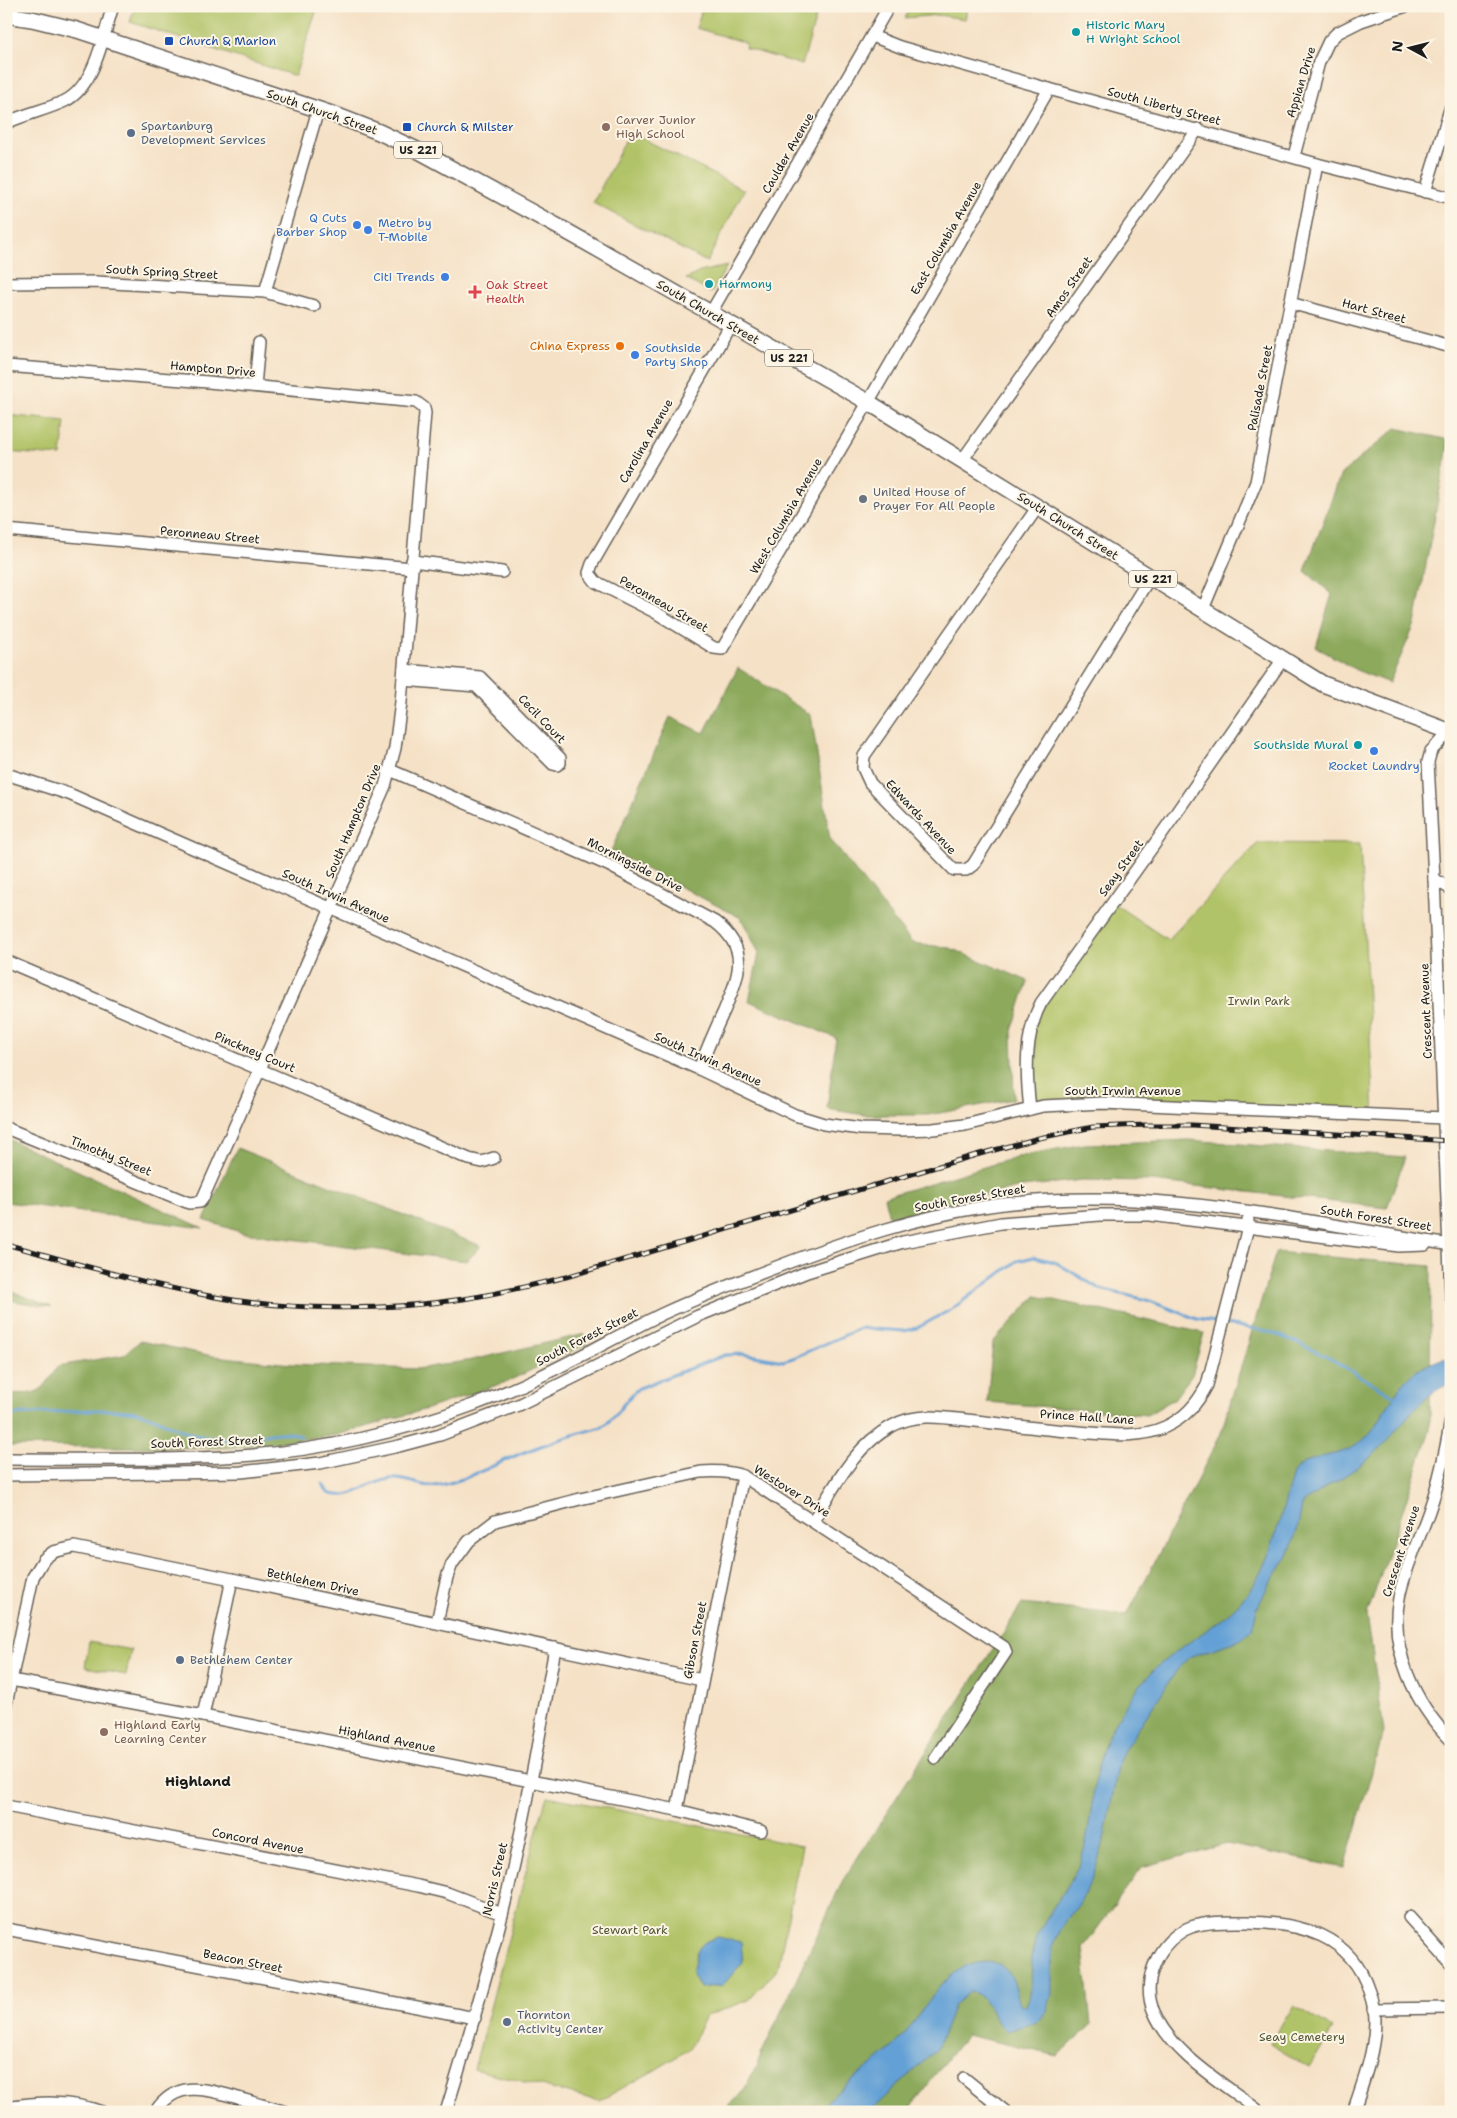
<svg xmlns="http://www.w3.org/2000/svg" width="1457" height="2118" viewBox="0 0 1457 2118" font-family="'Shantell Sans',sans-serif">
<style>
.green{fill:#b1c367;stroke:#667042}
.forest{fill:#8ca95c;stroke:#54623c}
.water{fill:#64a0d5;stroke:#405e78}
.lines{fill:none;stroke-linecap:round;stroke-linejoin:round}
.stream{stroke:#64a0d5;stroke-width:3}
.minor-casing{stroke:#686158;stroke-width:14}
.major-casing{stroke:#686158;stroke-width:18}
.minor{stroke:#fff;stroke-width:11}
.major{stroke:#fff;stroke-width:15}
.rail-casing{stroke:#1c1c1c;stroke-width:5}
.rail{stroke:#fcf5e5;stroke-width:3;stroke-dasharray:9;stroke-linecap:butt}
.culture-dot{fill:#0f9aa8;stroke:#fcf5e5;stroke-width:2}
.transit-dot{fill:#1a4fb4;stroke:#fcf5e5;stroke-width:2}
.education-dot{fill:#8d6e63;stroke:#fcf5e5;stroke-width:2}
.service-dot{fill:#5c6f8a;stroke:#fcf5e5;stroke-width:2}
.shop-dot{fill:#3f7fe0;stroke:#fcf5e5;stroke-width:2}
.health-dot{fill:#e0444e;stroke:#fcf5e5;stroke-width:2}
.food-dot{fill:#e8710a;stroke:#fcf5e5;stroke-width:2}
.worship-dot{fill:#6b7280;stroke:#fcf5e5;stroke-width:2}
.labels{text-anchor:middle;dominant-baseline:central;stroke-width:4;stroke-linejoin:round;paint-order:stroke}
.shield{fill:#fcf5e5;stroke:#5f5d58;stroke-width:1}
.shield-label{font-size:11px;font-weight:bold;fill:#1c1c1c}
.culture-label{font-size:12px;fill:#0d838f;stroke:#fcf5e5;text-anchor:start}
.transit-label{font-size:12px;fill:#164399;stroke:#fcf5e5;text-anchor:start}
.street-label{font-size:12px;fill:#1c1c1c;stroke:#fcf5e5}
.education-label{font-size:12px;fill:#785e54;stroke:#fcf5e5;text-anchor:start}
.service-label{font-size:12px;fill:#4e5e75;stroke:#fcf5e5;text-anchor:start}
.shop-label{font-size:12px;fill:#366cbe;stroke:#fcf5e5;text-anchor:end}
.health-label{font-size:12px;fill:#be3a42;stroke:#fcf5e5;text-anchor:start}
.food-label{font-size:12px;fill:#c56008;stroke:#fcf5e5;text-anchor:end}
.worship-label{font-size:12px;fill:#5b616d;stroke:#fcf5e5;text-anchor:start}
.park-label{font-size:12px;fill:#505636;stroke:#fcf5e5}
.neighbourhood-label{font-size:14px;font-weight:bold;fill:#1c1c1c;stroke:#fcf5e5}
</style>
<rect width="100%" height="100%" fill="#fcf5e5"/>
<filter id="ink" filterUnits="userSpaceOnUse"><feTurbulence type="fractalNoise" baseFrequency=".02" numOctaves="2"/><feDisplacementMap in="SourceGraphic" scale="10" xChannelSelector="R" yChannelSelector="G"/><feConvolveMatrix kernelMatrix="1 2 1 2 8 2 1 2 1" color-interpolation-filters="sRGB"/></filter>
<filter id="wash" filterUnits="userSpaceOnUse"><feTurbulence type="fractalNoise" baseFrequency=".0096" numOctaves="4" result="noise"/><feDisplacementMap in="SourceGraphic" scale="20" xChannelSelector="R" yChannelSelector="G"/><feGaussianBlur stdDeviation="1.12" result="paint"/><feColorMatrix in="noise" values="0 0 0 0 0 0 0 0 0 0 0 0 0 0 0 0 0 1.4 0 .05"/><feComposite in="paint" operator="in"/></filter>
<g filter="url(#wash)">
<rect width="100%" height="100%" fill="#f5e1c6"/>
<!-- green -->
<g class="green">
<polygon points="135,6 318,6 295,76 130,22"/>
<polygon points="703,6 779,6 816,17 802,65 745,48 746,43 696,28"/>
<polygon points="911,6 968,6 965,19 938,15 905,18"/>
<polygon points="630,132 744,190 707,262 593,203"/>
<polygon points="727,266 712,292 709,292 686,279 700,272"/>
<polygon points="6,415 65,421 61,456 6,452"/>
<polygon points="1258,843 1360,844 1374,1115 1142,1103 1030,1109 1034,1020 1113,903 1168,940"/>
<polygon points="89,1642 131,1650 126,1675 85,1667"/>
<polygon points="547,1796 802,1846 778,1968 749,2000 706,2016 689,2049 657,2069 599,2101 474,2069 539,1822"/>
<polygon points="1294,2005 1333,2029 1309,2068 1270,2044"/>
</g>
<!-- forest -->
<g class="forest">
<polygon points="1396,428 1449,440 1415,624 1389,683 1356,670 1316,647 1332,594 1305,571 1341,474"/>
<polygon points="738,668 811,715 830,839 912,943 950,948 1028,981 1012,1031 1014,1099 929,1115 865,1115 827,1109 836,1038 749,1001 759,953 741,918 611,851 670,717 704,733"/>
<polygon points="6,1138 203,1228 6,1202"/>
<polygon points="1189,1140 1405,1157 1387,1208 1152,1181 1082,1180 1022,1187 889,1217 884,1197 1024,1155 1085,1144"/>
<polygon points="237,1148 481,1246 467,1261 243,1233 204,1220"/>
<polygon points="1276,1252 1431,1266 1430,1430 1367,1615 1384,1731 1344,1868 1227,1844 1142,1867 1083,1948 1091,2025 1058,2056 966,2035 907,2112 724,2112 745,2089 843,1880 1022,1604 1127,1615 1220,1436"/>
<polygon points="6,1289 52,1307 6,1300"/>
<polygon points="1036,1296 1204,1333 1192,1375 1174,1399 1147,1415 987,1402 993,1342"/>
<path d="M585 1334 587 1344 506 1382 427 1409 337 1435 231 1448 6 1446V1393C39 1395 41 1394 58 1366L124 1355 140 1341 213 1356 292 1364 417 1369 472 1360Z"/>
</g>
<!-- water -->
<g class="water">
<path d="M1442 1359H1451V1383C1417 1396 1400 1431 1373 1455 1354 1472 1328 1485 1306 1500L1302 1506 1297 1531 1288 1556 1267 1588 1257 1609 1252 1629 1242 1639 1189 1657 1177 1670 1124 1750 1119 1762 1103 1845 1092 1879 1079 1904 1059 1931 1052 1947V1994L1047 2011 1037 2022 1007 2031C989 2020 991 1994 969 1992L954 2005 937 2049 869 2112H818C839 2085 869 2070 893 2047 923 2019 939 1964 986 1962 994 1962 1002 1964 1007 1970 1015 1978 1016 1995 1021 2005L1026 2006C1036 1986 1028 1963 1035 1942 1045 1912 1070 1890 1081 1860 1095 1818 1089 1776 1109 1735 1123 1707 1143 1676 1169 1657 1196 1636 1227 1620 1248 1593 1271 1563 1282 1510 1293 1473 1312 1451 1338 1460 1361 1442 1383 1424 1390 1393 1411 1375 1420 1367 1431 1363 1442 1359Z"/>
<path d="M718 1937 741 1942 743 1962 723 1985 700 1988 692 1973C697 1953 695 1943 718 1937Z"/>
</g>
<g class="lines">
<!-- stream -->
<g class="stream">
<path d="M6 1415C46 1415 97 1406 136 1412 155 1416 170 1427 189 1433 201 1437 217 1439 230 1440 255 1440 278 1427 301 1436"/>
<path d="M323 1484 328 1493C353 1502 367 1482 390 1479 406 1477 421 1488 435 1486 464 1482 495 1464 522 1453 548 1443 575 1434 602 1427 618 1417 624 1399 639 1388L725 1355 744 1354 783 1361 793 1358 861 1328 904 1331 917 1328 952 1309 1017 1261 1034 1257 1055 1262 1100 1289 1147 1300 1197 1319 1267 1331 1294 1341 1329 1358 1398 1398"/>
</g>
</g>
</g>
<g filter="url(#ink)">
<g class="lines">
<defs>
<g id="minor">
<polyline points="872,36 900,47 1049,89 1317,164 1451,198"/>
<path d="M6 123C25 114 46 110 65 101 95 86 103 36 113 6"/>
<polyline points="1294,156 1319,62 1329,41 1337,33 1361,21 1406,6"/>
<polyline points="1425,192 1451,106"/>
<polyline points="6,283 96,282 265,292 314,306"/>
<polyline points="265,292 318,110"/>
<polyline points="1290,303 1451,347"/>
<polyline points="710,314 889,6"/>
<polyline points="731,324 592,564 589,573 596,582 655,612 714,648 722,649 859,418 1049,89"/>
<polyline points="6,366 208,382 416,402 424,408 425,413 401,702 395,748 385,786 203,1198 200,1202 189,1203 6,1128"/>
<polyline points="255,386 259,342"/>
<polyline points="963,459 1198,129"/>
<polyline points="1037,508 864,756 863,768 870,783 954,870 966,870 973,865 1150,577"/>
<polyline points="6,530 412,568"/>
<polyline points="412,561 502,572"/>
<polyline points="1203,609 1256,482 1317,164"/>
<polyline points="403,680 476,686 553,764 557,765 560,763 560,758 480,677 404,670"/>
<polyline points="1451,730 1431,751 1428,762 1434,879 1451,1297"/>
<path d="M390 770 608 865 715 922C751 950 739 975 724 1011 715 1030 707 1049 699 1069"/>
<polyline points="6,774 69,794 699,1069 795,1115 824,1124 861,1129 899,1130 933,1129 965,1125 1043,1106 1103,1103 1444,1118"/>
<polyline points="1434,879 1451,889"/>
<polyline points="6,961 469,1159 482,1162 494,1158"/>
<path d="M1030 1109C1026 1074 1024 1035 1041 1003L1156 842 1283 659"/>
<path d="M1451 1419C1446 1449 1440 1479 1430 1508 1420 1538 1405 1567 1399 1598 1389 1649 1415 1704 1451 1740"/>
<path d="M6 1459C84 1459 162 1461 239 1456 319 1451 398 1433 473 1405 539 1381 599 1345 662 1314 703 1295 745 1279 787 1263 851 1239 914 1218 982 1207 1140 1182 1295 1220 1451 1245"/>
<polyline points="6,1475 241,1472 320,1463 399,1446 440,1435 518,1405 698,1316 807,1272 903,1242 1001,1223 1100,1215 1150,1215 1399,1246 1425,1245"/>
<path d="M813 1521C835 1486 854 1446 892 1426 915 1413 941 1417 966 1420 1004 1424 1041 1429 1079 1432 1107 1434 1139 1439 1165 1427 1185 1418 1197 1404 1207 1385L1248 1227V1220"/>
<path d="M437 1622 447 1577 452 1564 469 1541 495 1521 580 1499 701 1472C716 1471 729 1471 743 1476L1004 1647 1006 1652 935 1758"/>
<polyline points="6,1679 203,1716 677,1810 761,1831"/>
<polyline points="6,1704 33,1577 44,1559 53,1552 74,1547 232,1579 702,1680"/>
<polyline points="203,1716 232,1579"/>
<polyline points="6,1806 418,1886 447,1893 502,1914"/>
<polyline points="677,1810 743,1476"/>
<polyline points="1409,1917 1451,1964"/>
<polyline points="6,1929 475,2018"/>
<polyline points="1373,2009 1451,2008"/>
<polyline points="964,2078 1006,2112"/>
<path d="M6 2107C39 2102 70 2100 102 2112"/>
<path d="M155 2112C177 2079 206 2089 238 2098 254 2103 270 2107 286 2112"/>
<path d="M446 2112C466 2047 485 1981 502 1915 524 1827 539 1737 555 1648"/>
<path d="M1260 2112C1225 2084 1172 2055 1154 2012 1140 1981 1159 1939 1191 1927 1208 1921 1229 1922 1247 1922 1299 1923 1351 1934 1369 1991 1372 2000 1375 2010 1375 2020 1375 2051 1363 2083 1353 2112"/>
</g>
<polyline id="major" points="6,15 32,19 77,30 335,115 379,132 421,152 566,231 868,402 1323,684 1451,732"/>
</defs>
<!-- minor casing -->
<use href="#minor" class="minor-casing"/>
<!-- major casing -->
<use href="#major" class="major-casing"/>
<!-- minor -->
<use href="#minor" class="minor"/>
<!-- major -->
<use href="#major" class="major"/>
<defs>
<path id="rail" d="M6 1244C75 1263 145 1284 215 1297 292 1311 386 1311 463 1299 498 1294 532 1285 566 1277L976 1155 1039 1138 1093 1127 1147 1125H1192L1451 1141"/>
</defs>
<!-- rail casing -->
<use href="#rail" class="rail-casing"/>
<!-- rail -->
<use href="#rail" class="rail"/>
</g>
</g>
<!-- markers -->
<g class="culture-dot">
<circle cx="1076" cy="32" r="5"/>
<circle cx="709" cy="284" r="5"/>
<circle cx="1358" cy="745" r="5"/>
</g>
<g class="transit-dot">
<rect x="164" y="36" width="10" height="10" rx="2.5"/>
<rect x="402" y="122" width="10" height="10" rx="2.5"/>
</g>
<g class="education-dot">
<circle cx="606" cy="127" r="5"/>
<circle cx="104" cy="1732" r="5"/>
</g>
<g class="service-dot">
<circle cx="131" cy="133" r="5"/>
<circle cx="180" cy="1660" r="5"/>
<circle cx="507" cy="2022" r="5"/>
</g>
<g class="shop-dot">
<circle cx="357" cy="225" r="5"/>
<circle cx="368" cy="230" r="5"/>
<circle cx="445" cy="277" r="5"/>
<circle cx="635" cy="355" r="5"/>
<circle cx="1374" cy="751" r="5"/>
</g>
<path class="health-dot" d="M472.5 284.5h5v5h5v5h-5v5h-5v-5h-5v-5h5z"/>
<circle class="food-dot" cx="620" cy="346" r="5"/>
<circle class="worship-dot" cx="863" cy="499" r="5"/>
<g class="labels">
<!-- shield labels -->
<g class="shield">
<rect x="394" y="141.5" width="48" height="17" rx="4"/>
<rect x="765" y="349.5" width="48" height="17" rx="4"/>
<rect x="1129" y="570.5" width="48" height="17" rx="4"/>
</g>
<g class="shield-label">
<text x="418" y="150">US 221</text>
<text x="789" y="358">US 221</text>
<text x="1153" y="579">US 221</text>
</g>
<!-- culture labels -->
<g class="culture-label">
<text x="1086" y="25">Historic Mary<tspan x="1086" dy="14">H Wright School</tspan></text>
<text x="719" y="284">Harmony</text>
<text x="1348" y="745" text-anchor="end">Southside Mural</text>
</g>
<!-- transit labels -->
<g class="transit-label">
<text x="179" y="41">Church &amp; Marion</text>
<text x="417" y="127">Church &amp; Milster</text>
</g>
<!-- street labels -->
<g class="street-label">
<text transform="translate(1301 82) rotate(-73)">Appian Drive</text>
<text transform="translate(1164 106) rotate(15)">South Liberty Street</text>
<text transform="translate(322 112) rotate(19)">South Church Street</text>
<text transform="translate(788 153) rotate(-60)">Caulder Avenue</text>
<text transform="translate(946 238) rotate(-60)">East Columbia Avenue</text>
<text transform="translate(162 272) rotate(3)">South Spring Street</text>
<text transform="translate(1069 287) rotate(-55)">Amos Street</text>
<text transform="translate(1374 311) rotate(15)">Hart Street</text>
<text transform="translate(708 312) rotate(30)">South Church Street</text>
<text transform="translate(213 369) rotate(5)">Hampton Drive</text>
<text transform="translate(1260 388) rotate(-79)">Palisade Street</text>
<text transform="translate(646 441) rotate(-60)">Carolina Avenue</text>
<text transform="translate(786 516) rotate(-60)">West Columbia Avenue</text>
<text transform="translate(1068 526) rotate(32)">South Church Street</text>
<text transform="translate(210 535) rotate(5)">Peronneau Street</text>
<text transform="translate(664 604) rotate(30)">Peronneau Street</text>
<text transform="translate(542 719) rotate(46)">Cecil Court</text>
<text transform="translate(921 817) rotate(47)">Edwards Avenue</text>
<text transform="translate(353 821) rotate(-67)">South Hampton Drive</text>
<text transform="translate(635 865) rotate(27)">Morningside Drive</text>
<text transform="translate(1121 868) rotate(-54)">Seay Street</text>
<text transform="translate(336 896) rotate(24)">South Irwin Avenue</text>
<text transform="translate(1426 1011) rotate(-92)">Crescent Avenue</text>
<text transform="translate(255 1052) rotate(23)">Pinckney Court</text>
<text transform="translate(708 1059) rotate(24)">South Irwin Avenue</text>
<text x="1123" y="1091">South Irwin Avenue</text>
<text transform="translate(111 1156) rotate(22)">Timothy Street</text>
<text transform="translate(970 1198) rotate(-10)">South Forest Street</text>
<text transform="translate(1376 1218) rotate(9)">South Forest Street</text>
<text transform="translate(587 1337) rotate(-27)">South Forest Street</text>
<text transform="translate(1087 1417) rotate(4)">Prince Hall Lane</text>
<text transform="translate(207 1442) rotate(-2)">South Forest Street</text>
<text transform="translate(792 1491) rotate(32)">Westover Drive</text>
<text transform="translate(1401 1551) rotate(-72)">Crescent Avenue</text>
<text transform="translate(313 1582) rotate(12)">Bethlehem Drive</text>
<text transform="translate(695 1640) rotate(-79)">Gibson Street</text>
<text transform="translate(387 1739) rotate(11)">Highland Avenue</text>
<text transform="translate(258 1841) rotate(11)">Concord Avenue</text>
<text transform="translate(495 1879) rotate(-77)">Norris Street</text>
<text transform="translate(243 1961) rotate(11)">Beacon Street</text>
</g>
<!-- education labels -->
<g class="education-label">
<text x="616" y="120">Carver Junior<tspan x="616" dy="14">High School</tspan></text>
<text x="114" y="1725">Highland Early<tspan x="114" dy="14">Learning Center</tspan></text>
</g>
<!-- service labels -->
<g class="service-label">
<text x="141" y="126">Spartanburg<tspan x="141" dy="14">Development Services</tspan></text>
<text x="190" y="1660">Bethlehem Center</text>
<text x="517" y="2015">Thornton<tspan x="517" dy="14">Activity Center</tspan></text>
</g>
<!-- shop labels -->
<g class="shop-label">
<text x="347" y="218">Q Cuts<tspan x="347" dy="14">Barber Shop</tspan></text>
<text x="378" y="223" text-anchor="start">Metro by<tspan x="378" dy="14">T-Mobile</tspan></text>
<text x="435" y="277">Citi Trends</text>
<text x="645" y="348" text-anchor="start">Southside<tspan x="645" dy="14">Party Shop</tspan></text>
<text x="1374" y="766" text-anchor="middle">Rocket Laundry</text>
</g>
<!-- health labels -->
<g class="health-label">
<text x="486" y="285">Oak Street<tspan x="486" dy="14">Health</tspan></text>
</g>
<!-- food labels -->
<g class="food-label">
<text x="610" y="346">China Express</text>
</g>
<!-- worship labels -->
<g class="worship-label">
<text x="873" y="492">United House of<tspan x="873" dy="14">Prayer For All People</tspan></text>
</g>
<!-- park labels -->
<g class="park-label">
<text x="1259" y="1001">Irwin Park</text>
<text x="630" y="1930">Stewart Park</text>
<text x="1302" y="2037">Seay Cemetery</text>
</g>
<!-- neighbourhood labels -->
<g class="neighbourhood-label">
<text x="198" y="1781">Highland</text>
</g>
</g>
<!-- margin -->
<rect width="1457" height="2118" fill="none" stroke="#fcf5e5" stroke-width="25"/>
<!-- north arrow -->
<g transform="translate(1410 48) rotate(277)" stroke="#fcf5e5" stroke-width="4" paint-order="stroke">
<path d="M0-4L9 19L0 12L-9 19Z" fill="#1c1c1c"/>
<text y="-8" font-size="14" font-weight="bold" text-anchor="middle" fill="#1c1c1c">N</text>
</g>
</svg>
